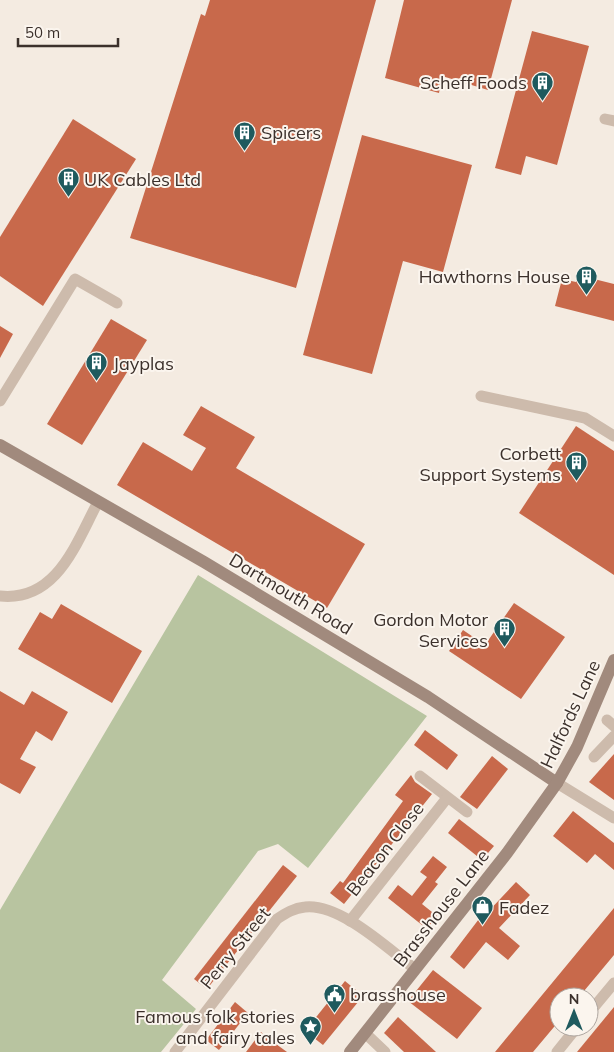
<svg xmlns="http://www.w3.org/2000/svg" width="614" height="1052" viewBox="0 0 614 1052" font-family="Mulish,sans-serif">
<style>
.green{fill:#b8c4a0}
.building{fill:#c8694b}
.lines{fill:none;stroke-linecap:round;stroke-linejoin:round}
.street{stroke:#cdbbac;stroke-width:11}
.secondary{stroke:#a18a7d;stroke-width:12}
.labels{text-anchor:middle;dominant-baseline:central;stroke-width:4;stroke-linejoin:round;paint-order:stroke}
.poi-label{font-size:18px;fill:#3b302b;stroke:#fbf5ee;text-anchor:end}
.street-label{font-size:18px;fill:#3b302b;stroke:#fbf5ee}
</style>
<rect width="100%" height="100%" fill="#f4ebe1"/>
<!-- green -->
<polygon class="green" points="198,575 427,716 308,868 278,844 258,851 162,980 196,1009 161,1052 0,1052 0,910"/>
<!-- building -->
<g class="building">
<polygon points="210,0 376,0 296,288 130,238 201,14 205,16"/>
<polygon points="404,0 512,0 488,90 442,76 439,93 385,78"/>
<polygon points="532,31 589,46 557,165 526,156 521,175 495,168"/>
<polygon points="73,119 136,159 43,306 0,276 0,237"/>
<polygon points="362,135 472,165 443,272 403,261 372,374 303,355"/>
<polygon points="578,275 614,284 614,321 555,306 562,279 576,282"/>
<polygon points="111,319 147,340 82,445 47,424"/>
<polygon points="0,326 13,334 0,358"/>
<polygon points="201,406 255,437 236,468 365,544 327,608 117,485 143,442 192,471 206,448 183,435"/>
<polygon points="576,426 614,451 614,575 519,513"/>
<polygon points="514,603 565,637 521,699 449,651 463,630 485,645"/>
<polygon points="61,604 142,651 112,703 18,649 40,612 52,619"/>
<polygon points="0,691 24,705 32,691 68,712 52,741 36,731 20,759 36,767 20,794 0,783"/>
<polygon points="425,730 458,755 447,770 414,745"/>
<polygon points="614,754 614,800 589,782"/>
<polygon points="492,756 508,769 477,809 460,797"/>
<polygon points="411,775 415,782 432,794 344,904 330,893 340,881 343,883 403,801 395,795"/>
<polygon points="573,811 614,843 614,870 595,854 587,863 553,836"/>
<polygon points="459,819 494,846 482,860 448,833"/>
<polygon points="433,856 447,867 435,882 438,884 422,904 437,916 427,929 388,898 398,885 412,896 427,877 420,872"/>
<polygon points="283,865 297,876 207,989 194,979"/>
<polygon points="516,882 530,895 499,928 520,946 508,960 486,942 464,969 450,957 482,915 484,916"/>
<polygon points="614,908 614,955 579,997 559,997 559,1021 533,1052 495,1052"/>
<polygon points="433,970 482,1008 457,1039 408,1001"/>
<polygon points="345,981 363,996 323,1045 305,1031"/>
<polygon points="235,1002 248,1013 219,1050 206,1040"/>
<polygon points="614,1007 614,1052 577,1052"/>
<polygon points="398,1017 436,1052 404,1052 384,1033"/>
<polygon points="261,1032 265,1036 287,1052 246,1052"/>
</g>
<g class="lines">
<!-- street -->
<g class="street">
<polyline points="605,119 614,121"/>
<polyline points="481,396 585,418 614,436"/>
<polyline points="0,401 75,279 117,303"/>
<path d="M0 596C57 602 76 543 98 502"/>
<polyline points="607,720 614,726"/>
<polyline points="594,757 614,736"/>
<polyline points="420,776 467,812"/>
<polyline points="557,783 614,818"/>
<polyline points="350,921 447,798"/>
<polyline points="589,1013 614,983"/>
<polyline points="365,1033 385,1052"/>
<path d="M175 1052 277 919C286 913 294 908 305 907 340 903 388 949 415 969"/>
<polyline points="557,1052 577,1027"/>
</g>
<!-- secondary -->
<g class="secondary">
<polyline points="0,445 204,562 428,697 557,783"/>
<polyline points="350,1052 507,853 557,783 577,747 614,660"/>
</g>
</g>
<!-- icons -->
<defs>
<symbol id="building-pin" viewBox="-11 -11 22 30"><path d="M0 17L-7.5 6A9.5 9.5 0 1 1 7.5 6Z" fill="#1f5a5e" stroke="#fbf5ee"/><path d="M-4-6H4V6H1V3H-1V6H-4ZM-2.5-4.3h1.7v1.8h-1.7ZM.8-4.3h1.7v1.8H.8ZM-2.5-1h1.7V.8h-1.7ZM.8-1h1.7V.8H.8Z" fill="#fff"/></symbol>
<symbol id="shop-pin" viewBox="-11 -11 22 30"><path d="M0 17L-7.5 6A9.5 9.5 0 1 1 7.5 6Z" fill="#1f5a5e" stroke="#fbf5ee"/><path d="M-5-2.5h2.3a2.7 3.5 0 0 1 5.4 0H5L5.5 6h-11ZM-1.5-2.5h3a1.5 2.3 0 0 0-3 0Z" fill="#fff"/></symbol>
<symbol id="civic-pin" viewBox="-11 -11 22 30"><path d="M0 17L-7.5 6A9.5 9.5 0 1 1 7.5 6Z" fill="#1f5a5e" stroke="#fbf5ee"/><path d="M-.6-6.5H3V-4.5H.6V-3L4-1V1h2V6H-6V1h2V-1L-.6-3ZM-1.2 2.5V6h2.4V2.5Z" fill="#fff"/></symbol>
<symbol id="sight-pin" viewBox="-11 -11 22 30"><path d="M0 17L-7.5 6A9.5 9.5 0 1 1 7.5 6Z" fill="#1f5a5e" stroke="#fbf5ee"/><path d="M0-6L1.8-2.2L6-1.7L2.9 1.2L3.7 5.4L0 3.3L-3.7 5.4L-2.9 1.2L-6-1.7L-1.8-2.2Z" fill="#fff"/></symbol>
</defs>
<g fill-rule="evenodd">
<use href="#building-pin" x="530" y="70" width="25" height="34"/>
<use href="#building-pin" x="232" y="120" width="25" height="34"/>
<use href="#building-pin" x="56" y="166" width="25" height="34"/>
<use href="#building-pin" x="574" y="264" width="25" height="34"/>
<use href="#building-pin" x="84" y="350" width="25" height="34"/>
<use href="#building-pin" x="564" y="450" width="25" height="34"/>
<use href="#building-pin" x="492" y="616" width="25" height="34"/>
<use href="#shop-pin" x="470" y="894" width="25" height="34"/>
<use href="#civic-pin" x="322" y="982" width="25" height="34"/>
<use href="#sight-pin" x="298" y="1014" width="25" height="34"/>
</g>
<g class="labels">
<!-- poi labels -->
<g class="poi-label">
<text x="527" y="82">Scheff Foods</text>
<text x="261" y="132" text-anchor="start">Spicers</text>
<text x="84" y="179" text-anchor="start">UK Cables Ltd</text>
<text x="570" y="276">Hawthorns House</text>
<text x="113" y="363" text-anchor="start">Jayplas</text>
<text x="561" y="453">Corbett<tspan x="561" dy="21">Support Systems</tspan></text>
<text x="488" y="619">Gordon Motor<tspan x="488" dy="21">Services</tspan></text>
<text x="499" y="907" text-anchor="start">Fadez</text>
<text x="350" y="994" text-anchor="start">brasshouse</text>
<text x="295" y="1016">Famous folk stories<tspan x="295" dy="21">and fairy tales</tspan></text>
</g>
<!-- street labels -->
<g class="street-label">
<text transform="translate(291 594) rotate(31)">Dartmouth Road</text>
<text transform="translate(570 714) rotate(-65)">Halfords Lane</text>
<text transform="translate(385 849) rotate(-52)">Beacon Close</text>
<text transform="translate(441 908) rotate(-52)">Brasshouse Lane</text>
<text transform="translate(235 948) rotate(-51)">Perry Street</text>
</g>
</g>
<!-- north arrow -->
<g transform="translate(574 1012)"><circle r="24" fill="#fbf5ee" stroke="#aea6a0"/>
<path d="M0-4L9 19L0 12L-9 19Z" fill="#1f5a5e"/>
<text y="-8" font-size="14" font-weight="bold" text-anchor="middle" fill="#3b302b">N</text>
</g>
<!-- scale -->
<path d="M18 38v8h100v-8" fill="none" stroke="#3b302b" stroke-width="2.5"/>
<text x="25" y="38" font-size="15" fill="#3b302b" stroke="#fbf5ee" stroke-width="4" paint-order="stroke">50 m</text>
</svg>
